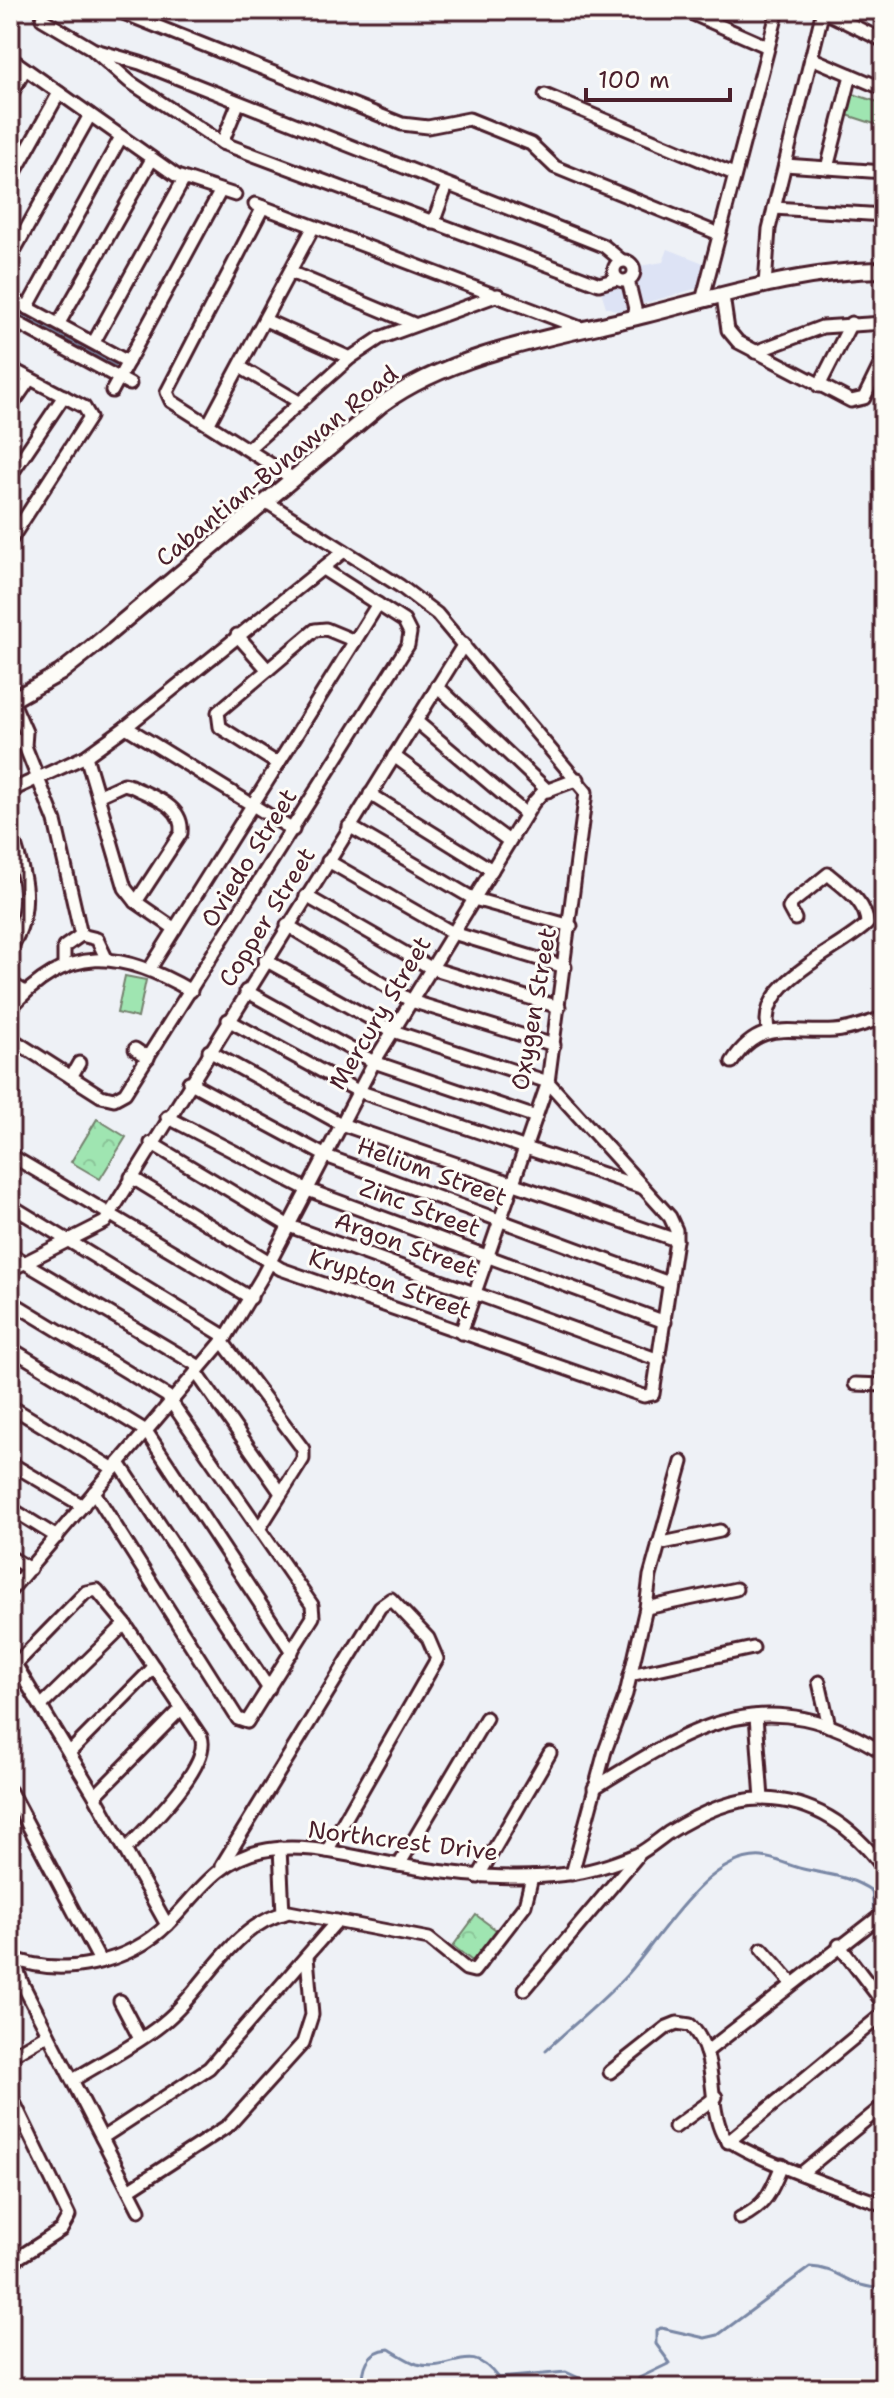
<svg xmlns="http://www.w3.org/2000/svg" width="894" height="2398" viewBox="0 0 894 2398" font-family="'Shantell Sans',sans-serif">
<style>
.built{fill:#dde3f5}
.grass{fill:#9fe5b1;stroke:#74826e;stroke-width:2}
.forest{fill:url(#forest-crowns);stroke:#74826e;stroke-width:2}
.lines{fill:none;stroke-linecap:round;stroke-linejoin:round}
.stream{stroke:#7987a5;stroke-width:3}
.minor-casing{stroke:#4a1f2b;stroke-width:17}
.major-casing{stroke:#4a1f2b;stroke-width:20}
.minor{stroke:#fdfcf7;stroke-width:11}
.major{stroke:#fdfcf7;stroke-width:14}
.labels{text-anchor:middle;dominant-baseline:central;stroke-width:6;stroke-linejoin:round;paint-order:stroke}
.street-label{font-size:24px;fill:#4a1f2b;stroke:#fdfcf7}
</style>
<defs>
<pattern id="forest-crowns" width="20" height="18" patternUnits="userSpaceOnUse" patternTransform="scale(2)"><rect width="20" height="18" fill="#9fe5b1"/><path d="M2 6a3 3 0 1 1 6 0M12 15a3 3 0 1 1 6 0" fill="none" stroke="#8ac498"/></pattern>
</defs>
<rect width="100%" height="100%" fill="#eef1f6"/>
<filter id="ink" filterUnits="userSpaceOnUse"><feTurbulence type="fractalNoise" baseFrequency=".0125" numOctaves="2"/><feDisplacementMap in="SourceGraphic" scale="16" xChannelSelector="R" yChannelSelector="G"/><feConvolveMatrix kernelMatrix="1 2 1 2 8 2 1 2 1" color-interpolation-filters="sRGB"/></filter>
<g filter="url(#ink)">
<!-- built -->
<polygon class="built" points="668,249 706,264 698,288 618,311 606,307 601,291 634,282 639,266 663,262"/>
<!-- grass -->
<g class="grass">
<polygon points="853,94 884,104 884,127 847,115"/>
<polygon points="125,976 146,980 138,1018 117,1013"/>
</g>
<!-- forest -->
<g class="forest">
<polygon points="97,1119 126,1137 100,1179 71,1162"/>
<polygon points="476,1915 499,1932 475,1963 453,1946"/>
</g>
<g class="lines">
<!-- stream -->
<g class="stream">
<polyline points="10,309 117,366"/>
<polyline points="872,1891 874,1911"/>
<polyline points="872,1891 884,1886"/>
<path d="M546 2050C573 2025 602 2002 627 1975 659 1940 707 1853 762 1857 776 1858 789 1866 803 1869 829 1875 850 1876 872 1891"/>
<path d="M638 2385 639 2378 670 2363 656 2344V2330L661 2328 705 2338 718 2335 810 2267C840 2268 849 2289 884 2288"/>
<path d="M362 2388C363 2367 366 2351 389 2349 398 2354 408 2361 417 2364 452 2374 469 2339 498 2378L566 2372 590 2383 615 2381 640 2388"/>
</g>
<defs>
<g id="minor">
<polyline points="116,10 402,124 428,127 469,119 531,144 555,167 719,234"/>
<polyline points="684,10 768,47"/>
<polyline points="823,11 884,41"/>
<polyline points="42,19 91,48 130,82 222,143 599,284 617,279"/>
<polyline points="95,50 140,63 604,246 622,261"/>
<polyline points="10,58 177,176 235,195"/>
<polyline points="811,58 884,89"/>
<polyline points="545,95 734,174"/>
<polyline points="10,97 25,69"/>
<polyline points="222,143 238,104"/>
<polyline points="785,165 884,172"/>
<polyline points="827,168 851,75"/>
<polyline points="10,181 59,93"/>
<polyline points="255,204 583,329"/>
<polyline points="263,207 167,392 171,401 292,478"/>
<polyline points="774,208 884,215"/>
<polyline points="433,223 447,185"/>
<polyline points="10,258 90,115"/>
<circle cx="624" cy="271" r="10"/>
<polyline points="290,272 414,324"/>
<polyline points="628,280 637,317"/>
<polyline points="765,285 769,229 823,10"/>
<polyline points="723,296 728,330 738,342 851,401 864,398 884,357"/>
<polyline points="10,298 128,362"/>
<polyline points="702,301 778,10"/>
<polyline points="27,308 121,137"/>
<polyline points="10,319 130,384"/>
<polyline points="265,320 350,358"/>
<polyline points="59,323 152,159"/>
<polyline points="94,342 184,179"/>
<polyline points="755,352 822,327 884,323"/>
<polyline points="240,367 299,402"/>
<polyline points="10,368 84,407 90,417 10,541"/>
<polyline points="819,386 851,323"/>
<polyline points="112,391 220,192"/>
<polyline points="10,408 30,379"/>
<polyline points="209,423 313,228"/>
<polyline points="249,448 350,358 380,338 498,295"/>
<polyline points="10,476 64,396"/>
<polyline points="265,501 400,586 437,614 586,792 548,1082 461,1333"/>
<polyline points="237,635 268,670"/>
<polyline points="437,686 548,791"/>
<polyline points="12,700 26,732 25,746 55,821 81,935"/>
<polyline points="416,721 526,814"/>
<polyline points="126,727 293,830"/>
<polyline points="10,729 14,738 25,746"/>
<polyline points="86,756 125,888 136,902 175,929"/>
<polyline points="394,756 509,841"/>
<polyline points="278,764 220,727 218,712 315,630 326,629 355,641"/>
<polyline points="10,791 86,756 126,727 344,551"/>
<polyline points="370,794 492,870"/>
<path d="M100 795 124 784 131 786C152 797 184 805 181 833L136 902"/>
<polyline points="349,826 474,899 571,926"/>
<path d="M10 830C25 872 36 909 10 949"/>
<polyline points="328,861 453,933 565,967"/>
<polyline points="306,896 431,968 559,1007"/>
<polyline points="287,925 411,1001 554,1045"/>
<polyline points="64,967 64,947 81,935 97,939 106,958"/>
<polyline points="151,967 378,604"/>
<polyline points="10,983 25,992"/>
<polyline points="246,991 374,1062 536,1117"/>
<path d="M10 1009C67 943 121 950 191 991"/>
<polyline points="228,1020 358,1091 641,1187"/>
<path d="M769 1032C753 984 837 952 867 924 867 902 843 887 828 874L792 903 789 908 795 919"/>
<polyline points="10,1038 101,1096 114,1099 125,1093 408,645 410,633 404,621 323,569"/>
<polyline points="135,1049 148,1058"/>
<polyline points="209,1051 341,1124 676,1240"/>
<path d="M732 1062C760 1018 790 1034 834 1031 851 1030 868 1022 884 1018"/>
<polyline points="71,1077 79,1063"/>
<polyline points="189,1082 326,1156 669,1283"/>
<polyline points="167,1117 308,1190 665,1322"/>
<polyline points="151,1143 289,1226 659,1360"/>
<polyline points="10,1155 251,1298"/>
<polyline points="131,1177 281,1269 644,1396 653,1394 676,1240 676,1230 670,1217 548,1082 393,1031 265,960"/>
<polyline points="10,1205 226,1337"/>
<polyline points="10,1254 200,1367"/>
<polyline points="10,1270 105,1222 464,644"/>
<polyline points="10,1301 167,1396 312,1605 313,1617 247,1722 238,1719 94,1492"/>
<polyline points="222,1341 303,1449 303,1459 259,1529"/>
<polyline points="10,1348 146,1431 292,1652"/>
<polyline points="196,1372 281,1493"/>
<polyline points="855,1384 884,1385"/>
<polyline points="10,1406 114,1469"/>
<polyline points="10,1463 83,1506"/>
<polyline points="119,1463 269,1689"/>
<polyline points="10,1508 57,1537"/>
<polyline points="658,1544 720,1531"/>
<polyline points="10,1557 30,1569"/>
<polyline points="10,1591 226,1337 262,1277 374,1062 533,803 543,792 578,779"/>
<polyline points="646,1608 736,1589"/>
<polyline points="15,1664 95,1796 167,1925"/>
<path d="M10 1670 86 1592 97 1590 125 1624 201 1737C212 1764 146 1829 126 1849"/>
<polyline points="630,1675 753,1648"/>
<polyline points="819,1682 829,1726"/>
<polyline points="42,1705 125,1624"/>
<polyline points="756,1716 762,1799"/>
<polyline points="69,1753 154,1667"/>
<path d="M594 1788C698 1723 767 1680 884 1753"/>
<polyline points="10,1791 100,1961"/>
<polyline points="95,1796 181,1709"/>
<polyline points="280,1848 283,1914"/>
<polyline points="222,1865 380,1607 391,1599 428,1638 437,1659 327,1851"/>
<polyline points="399,1865 486,1718"/>
<polyline points="572,1874 605,1751 626,1694 646,1608 650,1576 682,1462"/>
<polyline points="478,1877 550,1753"/>
<polyline points="839,1945 884,2004"/>
<polyline points="10,1949 22,1983 139,2210"/>
<polyline points="762,1949 792,1983"/>
<path d="M10 1957C61 1979 129 1963 168 1924 198 1894 216 1861 261 1851 306 1841 355 1858 399 1865 455 1875 511 1881 568 1874 591 1872 616 1863 638 1854 648 1849 658 1840 668 1833 695 1816 731 1798 763 1799 816 1800 854 1828 884 1869"/>
<polyline points="525,1989 640,1853"/>
<polyline points="120,2001 140,2039"/>
<polyline points="706,2052 884,1913"/>
<polyline points="10,2056 48,2034"/>
<path d="M610 2072 667 2027 677 2023 690 2025C720 2055 706 2101 723 2135 731 2151 859 2196 884 2205"/>
<path d="M73 2080C102 2062 135 2046 162 2024 205 1990 231 1924 289 1912L429 1939 466 1969 474 1971 525 1905 532 1877"/>
<polyline points="10,2094 69,2216 61,2230 10,2263"/>
<polyline points="675,2127 716,2097"/>
<polyline points="102,2138 209,2068 337,1921"/>
<polyline points="728,2142 884,2013"/>
<polyline points="803,2172 884,2105"/>
<polyline points="129,2190 229,2125 303,2043 312,2015 307,1957"/>
<path d="M740 2218C766 2206 772 2190 782 2165"/>
</g>
<path id="major" d="M10 701 60 673 89 650 382 404C453 352 560 336 645 315 724 295 802 270 884 270"/>
</defs>
<!-- minor casing -->
<use href="#minor" class="minor-casing"/>
<!-- major casing -->
<use href="#major" class="major-casing"/>
<!-- minor -->
<use href="#minor" class="minor"/>
<!-- major -->
<use href="#major" class="major"/>
</g>
</g>
<g class="labels">
<!-- street labels -->
<g class="street-label">
<text transform="translate(277 466) rotate(-39)">Cabantian-Bunawan Road</text>
<text transform="translate(249 858) rotate(-58)">Oviedo Street</text>
<text transform="translate(267 917) rotate(-58)">Copper Street</text>
<text transform="translate(534 1009) rotate(-80)">Oxygen Street</text>
<text transform="translate(380 1013) rotate(-59)">Mercury Street</text>
<text transform="translate(432 1172) rotate(20)">Helium Street</text>
<text transform="translate(420 1208) rotate(20)">Zinc Street</text>
<text transform="translate(406 1245) rotate(20)">Argon Street</text>
<text transform="translate(390 1284) rotate(19)">Krypton Street</text>
<text transform="translate(403 1841) rotate(7)">Northcrest Drive</text>
</g>
</g>
<!-- margin -->
<rect width="894" height="2398" fill="none" stroke="#fdfcf7" stroke-width="40"/>
<rect x="20" y="20" width="854" height="2358" fill="none" stroke="#4a1f2b" stroke-width="3" filter="url(#ink)"/>
<!-- scale -->
<path d="M586 88v12h144v-12" fill="none" stroke="#4a1f2b" stroke-width="4"/>
<text x="598" y="88" font-size="24" fill="#4a1f2b" stroke="#fdfcf7" stroke-width="6" paint-order="stroke">100 m</text>
</svg>
